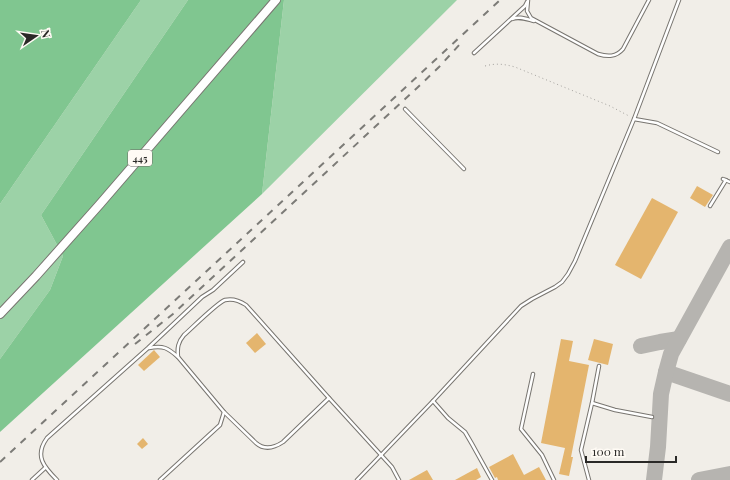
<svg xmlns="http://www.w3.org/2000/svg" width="730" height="480" viewBox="0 0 730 480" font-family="'Playfair Display',serif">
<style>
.green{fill:#9cd2a7}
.forest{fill:#80c690}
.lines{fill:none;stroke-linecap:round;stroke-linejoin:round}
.taxiway{stroke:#b6b4b0;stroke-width:16}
.building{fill:#e4b56e}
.lane-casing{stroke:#787570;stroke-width:4.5}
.primary-casing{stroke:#787570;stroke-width:10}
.path{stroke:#a3a19d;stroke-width:1;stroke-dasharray:1 3;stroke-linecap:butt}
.lane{stroke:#fff;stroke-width:2.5}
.primary{stroke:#fff;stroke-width:8}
.rail{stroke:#7c7b77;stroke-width:2;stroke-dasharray:7 7;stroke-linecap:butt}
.labels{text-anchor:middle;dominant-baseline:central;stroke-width:3;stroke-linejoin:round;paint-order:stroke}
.shield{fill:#fffbf5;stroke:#6a6865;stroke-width:1}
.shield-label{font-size:10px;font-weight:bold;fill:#2a2927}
</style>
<rect width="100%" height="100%" fill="#f1eee8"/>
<!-- green -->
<g class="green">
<polygon points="141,0 188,0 41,215 63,256 50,290 0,359 0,204"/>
<polygon points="284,0 457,0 262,194"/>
</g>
<!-- forest -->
<g class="forest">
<polygon points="0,0 141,0 0,204"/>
<polygon points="188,0 284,0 262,194 0,432 0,359 50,290 63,256 41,215"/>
</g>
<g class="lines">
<!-- taxiway -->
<g class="taxiway">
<polyline points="641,346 660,342 679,339"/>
<polyline points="666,372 730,394"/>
<polyline points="654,480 658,447 661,394 666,372 671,354 730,247"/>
<polyline points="699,480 730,474"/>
</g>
</g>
<!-- building -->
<g class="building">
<polygon points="697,186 713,195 705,207 690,198"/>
<polygon points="652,198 678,212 641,279 615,265"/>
<polygon points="257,333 266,344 255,353 246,343"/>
<polygon points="561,339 573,341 569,361 589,365 571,457 573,457 569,476 559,474 565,448 541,443"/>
<polygon points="594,339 613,344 608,365 588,360"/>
<polygon points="154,350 160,357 144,371 138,365"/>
<polygon points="143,438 148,444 142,449 137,444"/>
<polygon points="513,454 524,475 539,467 546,480 498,480 497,477 495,478 489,467"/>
<polygon points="477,468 481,477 476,480 455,480"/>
<polygon points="427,470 433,480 409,480"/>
</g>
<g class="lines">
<defs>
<g id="lane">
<path d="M528 0 527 11 531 18 598 54C608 57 616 57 623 49L649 0"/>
<path d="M512 19C519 16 526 19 534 21"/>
<polyline points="474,53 525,6 527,2"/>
<polyline points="405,109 464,169"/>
<polyline points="634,119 657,123 718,152"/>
<polyline points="723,179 730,182"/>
<polyline points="710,206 726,180"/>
<path d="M149 348C163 345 168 348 178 357L224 412 220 425 160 480"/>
<path d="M178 357C177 348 178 342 184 335 191 329 218 302 225 300 233 298 240 301 246 305L329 398 392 467 399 480"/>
<polyline points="533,374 521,429 542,455 554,480"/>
<polyline points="433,401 448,418 465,432 472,444 492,480"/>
<polyline points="592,403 615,410 652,417"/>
<path d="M224 412 256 443C264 450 274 448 283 442L329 398"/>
<polyline points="32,480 45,468"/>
<path d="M57 480C44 467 34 456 47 438L148 348 202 297 213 290 243 262"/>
<polyline points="357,480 433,401 521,306 532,299 555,287 562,282 568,274 575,261 634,119 679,0"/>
<polyline points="589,480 581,450 592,403 599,366"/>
</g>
<polyline id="primary" points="0,314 36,276 100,204 276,0"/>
</defs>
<!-- lane casing -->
<use href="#lane" class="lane-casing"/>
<!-- primary casing -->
<use href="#primary" class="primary-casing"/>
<!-- path -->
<path class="path" d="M485 66C496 63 504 64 515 67L610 106 629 116"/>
<!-- lane -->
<use href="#lane" class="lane"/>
<!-- primary -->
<use href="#primary" class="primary"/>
<!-- rail -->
<g class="rail">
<polyline points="135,344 173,314 417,88 439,67 461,43"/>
<polyline points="0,462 500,0"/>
</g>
</g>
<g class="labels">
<!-- shield labels -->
<rect class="shield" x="128" y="150" width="24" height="16" rx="3"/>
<g class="shield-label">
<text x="140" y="158">445</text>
</g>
</g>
<!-- north arrow -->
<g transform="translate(36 36) rotate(77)" stroke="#fffbf5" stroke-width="3" paint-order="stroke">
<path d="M0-3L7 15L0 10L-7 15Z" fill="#2a2927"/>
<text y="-6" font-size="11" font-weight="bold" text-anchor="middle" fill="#2a2927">N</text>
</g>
<!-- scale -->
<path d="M586 456v6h90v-6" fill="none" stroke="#2a2927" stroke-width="2"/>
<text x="592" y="456" font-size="12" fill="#2a2927" stroke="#fffbf5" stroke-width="3" paint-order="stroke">100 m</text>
</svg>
